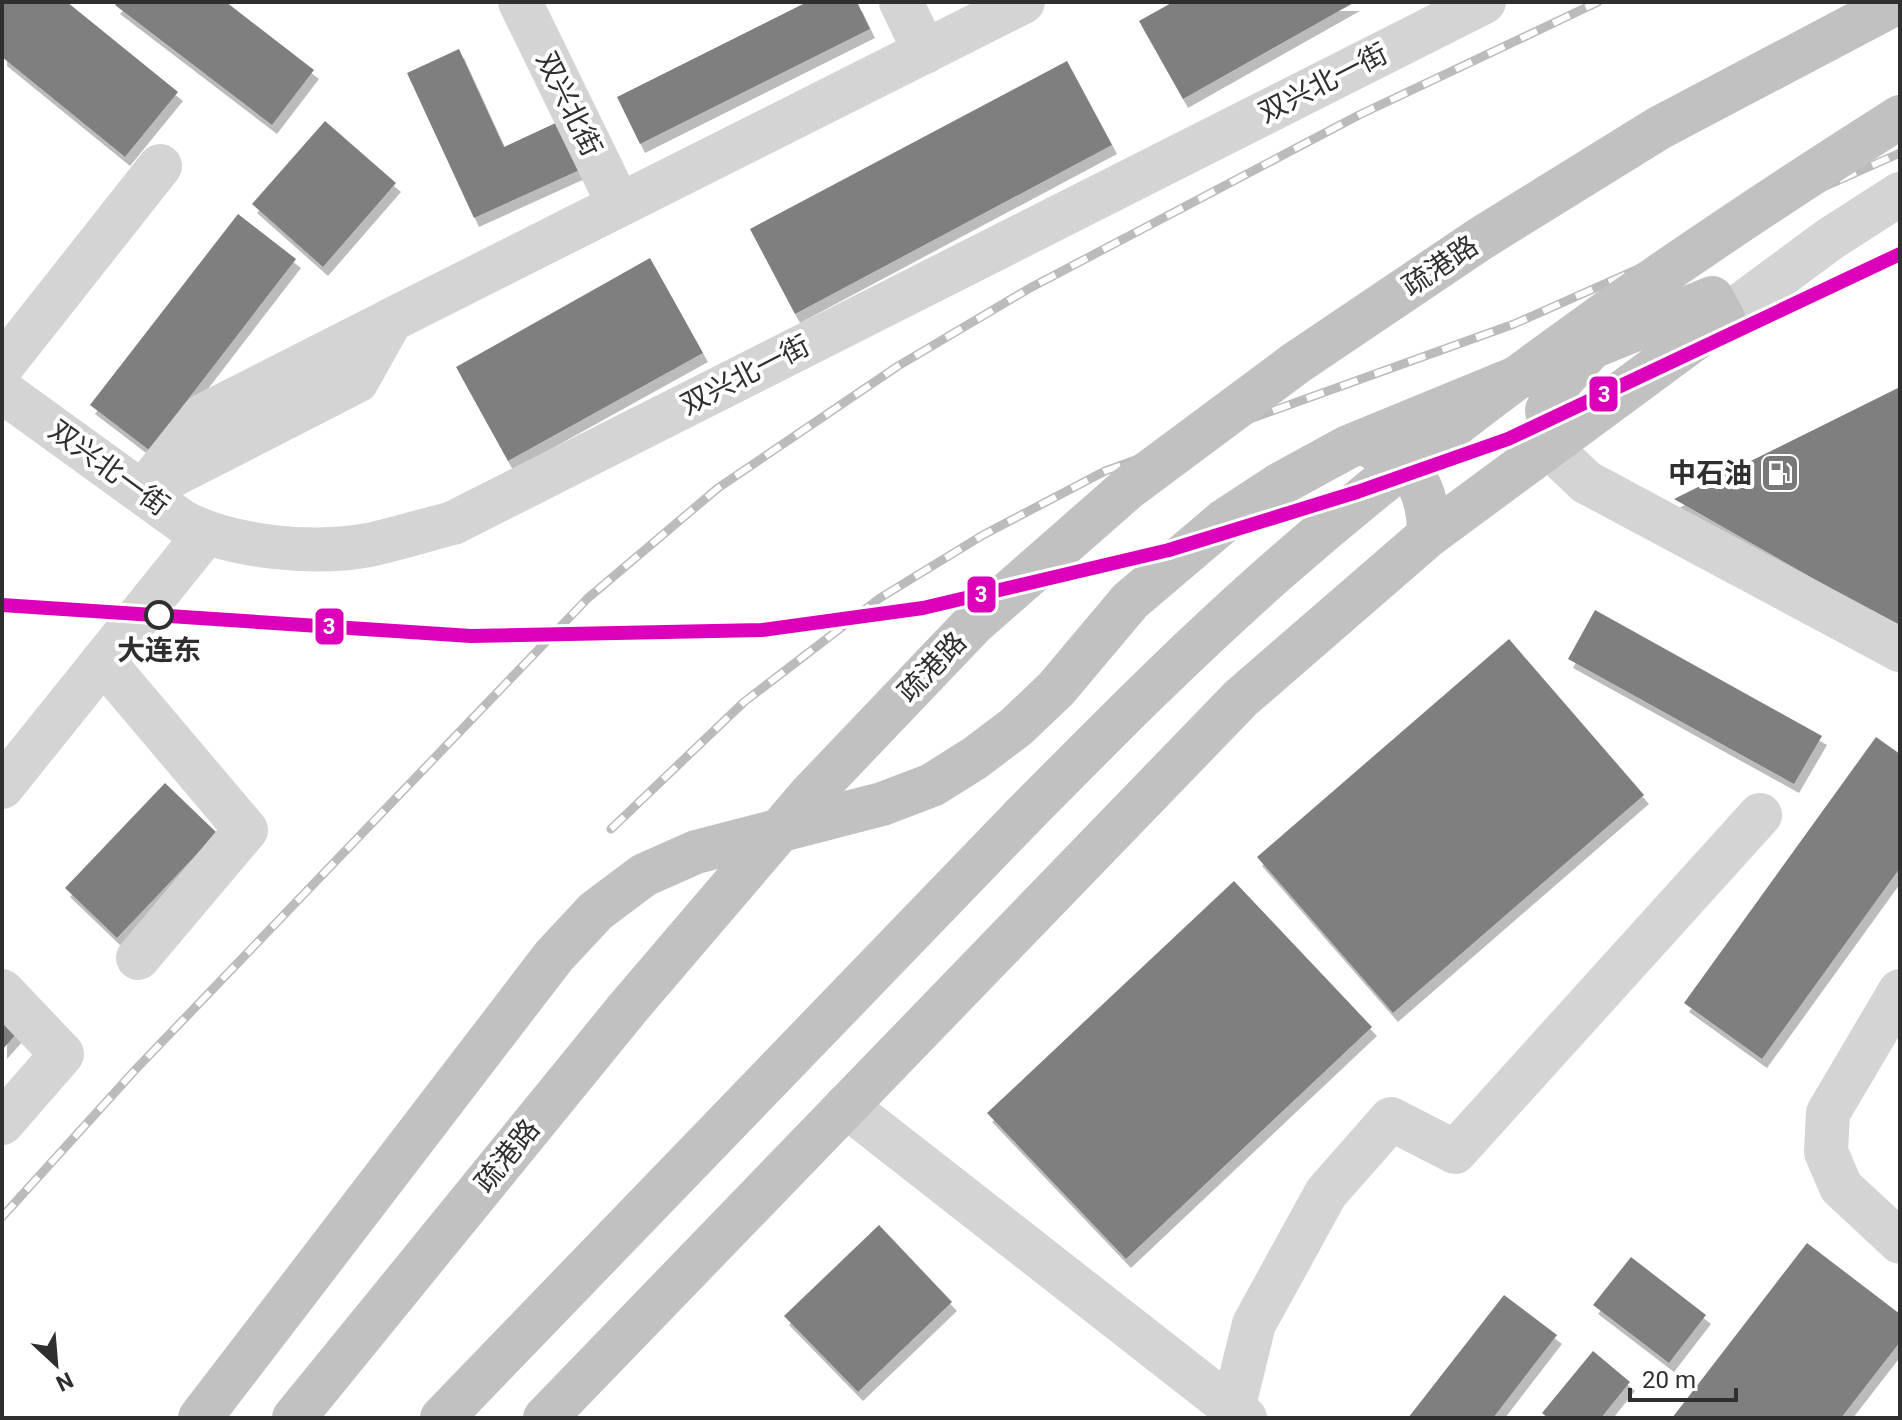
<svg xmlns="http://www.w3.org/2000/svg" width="1902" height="1420" viewBox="0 0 1902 1420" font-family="Roboto,'Noto Sans SC',sans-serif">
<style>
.building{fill:#7f7f7f;filter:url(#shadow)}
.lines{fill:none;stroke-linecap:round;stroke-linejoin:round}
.minor{stroke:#d4d4d4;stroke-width:44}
.highway{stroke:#c1c1c1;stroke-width:44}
.rail-casing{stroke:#bbb;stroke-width:9}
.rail{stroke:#fff;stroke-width:6;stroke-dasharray:18;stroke-linecap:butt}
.highway-bridge{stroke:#c1c1c1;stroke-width:44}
.metro-1-casing{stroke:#fff;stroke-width:20}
.metro-1{stroke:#d0b;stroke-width:14}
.stop-dot{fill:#fff;stroke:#2f2f2f;stroke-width:4}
.labels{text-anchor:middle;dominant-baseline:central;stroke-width:8;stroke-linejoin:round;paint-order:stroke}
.street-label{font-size:28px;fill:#2f2f2f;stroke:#fff}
.poi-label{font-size:28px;font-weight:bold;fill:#2f2f2f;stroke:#fff;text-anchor:end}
.stop-label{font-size:28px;font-weight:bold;fill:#2f2f2f;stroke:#fff}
.line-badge{stroke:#fff;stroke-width:3}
.badge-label{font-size:22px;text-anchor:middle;font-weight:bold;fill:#fff}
</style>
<defs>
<filter id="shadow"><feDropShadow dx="5" dy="9" stdDeviation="0" flood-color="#0004"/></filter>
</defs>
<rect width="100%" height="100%" fill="#fff"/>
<!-- building -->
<g class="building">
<polygon points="2,2 67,2 178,92 125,157 2,57"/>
<polygon points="118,2 226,2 314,70 272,125 115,5"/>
<polygon points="807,2 857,2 870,29 640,144 617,97"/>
<polygon points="1173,2 1355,2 1183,99 1139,21"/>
<polygon points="459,49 504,147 562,120 584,168 474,218 407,73"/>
<polygon points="1067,61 1112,145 795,314 750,229"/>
<polygon points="325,121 396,183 323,267 252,204"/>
<polygon points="238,214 296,259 149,450 90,405"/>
<polygon points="650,258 703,353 508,461 456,367"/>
<polygon points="1900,387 1900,628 1674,499"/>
<polygon points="1595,610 1822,736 1794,784 1568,659"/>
<polygon points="1509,639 1644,795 1393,1013 1257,857"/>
<polygon points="1876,737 1900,754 1900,868 1762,1059 1684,1003"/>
<polygon points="165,783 217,833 117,938 65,888"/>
<polygon points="1234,881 1372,1027 1126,1259 987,1113"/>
<polygon points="2,998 28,1021 2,1050"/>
<polygon points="879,1225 952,1302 858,1392 784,1316"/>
<polygon points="1807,1243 1900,1314 1900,1342 1841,1418 1672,1418"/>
<polygon points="1631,1257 1706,1315 1669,1363 1593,1305"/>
<polygon points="1504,1295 1557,1335 1493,1418 1408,1418"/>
<polygon points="1593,1351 1630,1382 1601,1418 1548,1418 1542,1413"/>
</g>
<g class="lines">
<!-- minor -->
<g class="minor">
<polyline points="520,2 619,205"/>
<polyline points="901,2 925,52"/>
<polyline points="1723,318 1830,239 1900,194"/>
<polyline points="2,366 160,166"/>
<path d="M2 391 183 522C233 548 314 555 369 545 397 539 425 530 453 523L1484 2"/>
<polyline points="1552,444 1565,462 1586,482 1900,650"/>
<polyline points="153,479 204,415 391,320"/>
<polyline points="144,490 357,381 391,320 1023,2"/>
<polyline points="103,661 246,830 138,958"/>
<polyline points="2,787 206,533"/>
<polyline points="2,991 62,1054 2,1123"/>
<polyline points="1900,991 1828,1113 1826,1152 1841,1187 1900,1242"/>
<polyline points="846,1106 1245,1418"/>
<polyline points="1235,1418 1233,1409 1254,1324 1326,1193 1391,1119 1455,1152 1760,815"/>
</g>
<!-- highway -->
<g class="highway">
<polyline points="1552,444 1547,410 1561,381 1588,351"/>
<path d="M1373 448C1415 458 1429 496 1429 535"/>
<polyline points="200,1418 554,956 596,911 644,875 696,852 882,804 932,785 975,758 1016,727 1056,689 1130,601 1224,521 1282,483 1348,447 1712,298 1723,318 1429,535 1241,698 545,1418"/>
<polyline points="442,1418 1022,817"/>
</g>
<defs>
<g id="rail">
<polyline points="611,829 744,702 880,598 983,535 1105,471 1514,324 1900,153"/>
<polyline points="2,1217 136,1069 588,598 718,488 898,366 1030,288 1359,115 1598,2"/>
</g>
</defs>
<!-- rail casing -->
<use href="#rail" class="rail-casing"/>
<!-- rail -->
<use href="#rail" class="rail"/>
<!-- highway-bridge -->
<g class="highway-bridge">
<path d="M1022 817C1106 732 1189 648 1279 569 1472 400 1684 254 1900 117"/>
<polyline points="294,1418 627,1009 809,796 973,624 1128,488 1296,363 1480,239 1659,128 1898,2"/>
</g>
<defs>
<polyline id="metro-1" points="2,605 471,636 762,630 923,608 1169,550 1357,492 1508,439 1900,254"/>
</defs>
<!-- metro-1 casing -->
<use href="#metro-1" class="metro-1-casing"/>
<!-- metro-1 -->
<use href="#metro-1" class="metro-1"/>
</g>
<!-- icons -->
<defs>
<symbol id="fuel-square" viewBox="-11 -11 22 22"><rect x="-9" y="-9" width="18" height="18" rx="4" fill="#787878" stroke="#fff"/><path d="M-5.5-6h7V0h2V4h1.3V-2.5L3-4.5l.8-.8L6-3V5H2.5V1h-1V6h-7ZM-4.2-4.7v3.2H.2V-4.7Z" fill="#fff"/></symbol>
</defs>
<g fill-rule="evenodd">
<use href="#fuel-square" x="1758" y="451" width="44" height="44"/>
</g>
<!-- markers -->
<circle class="stop-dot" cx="159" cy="615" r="13"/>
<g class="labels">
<!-- street labels -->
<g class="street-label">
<text transform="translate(1323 83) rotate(-27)">双兴北一街</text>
<text transform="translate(569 104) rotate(64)">双兴北街</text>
<text transform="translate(1440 266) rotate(-34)">疏港路</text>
<text transform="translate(745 375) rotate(-27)">双兴北一街</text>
<text transform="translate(109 468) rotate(36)">双兴北一街</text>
<text transform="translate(932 667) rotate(-46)">疏港路</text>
<text transform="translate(507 1156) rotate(-51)">疏港路</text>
</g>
<!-- poi labels -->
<g class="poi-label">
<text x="1752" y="473">中石油</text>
</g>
<!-- stop labels -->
<g class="stop-label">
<text x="159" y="650">大连东</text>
</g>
</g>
<g class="line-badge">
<rect x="1588" y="375" width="31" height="38" rx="8" fill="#d0b"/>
<rect x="966" y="575" width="31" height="39" rx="8" fill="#d0b"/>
<rect x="314" y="607" width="31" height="39" rx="8" fill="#d0b"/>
</g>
<g class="badge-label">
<text x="1604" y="402">3</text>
<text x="981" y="602">3</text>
<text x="329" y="634">3</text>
</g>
<!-- border -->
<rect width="1902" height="1420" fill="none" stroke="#2f2f2f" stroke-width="8"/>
<!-- north arrow -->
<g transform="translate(56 1364) rotate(154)" stroke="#ffffff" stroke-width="6" paint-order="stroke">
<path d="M0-6L14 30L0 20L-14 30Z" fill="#2f2f2f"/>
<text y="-12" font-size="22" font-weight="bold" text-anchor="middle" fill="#2f2f2f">N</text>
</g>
<!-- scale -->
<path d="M1630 1388v12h106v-12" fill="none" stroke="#2f2f2f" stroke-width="4"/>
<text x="1642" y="1388" font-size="24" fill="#2f2f2f" stroke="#ffffff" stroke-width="6" paint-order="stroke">20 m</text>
</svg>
